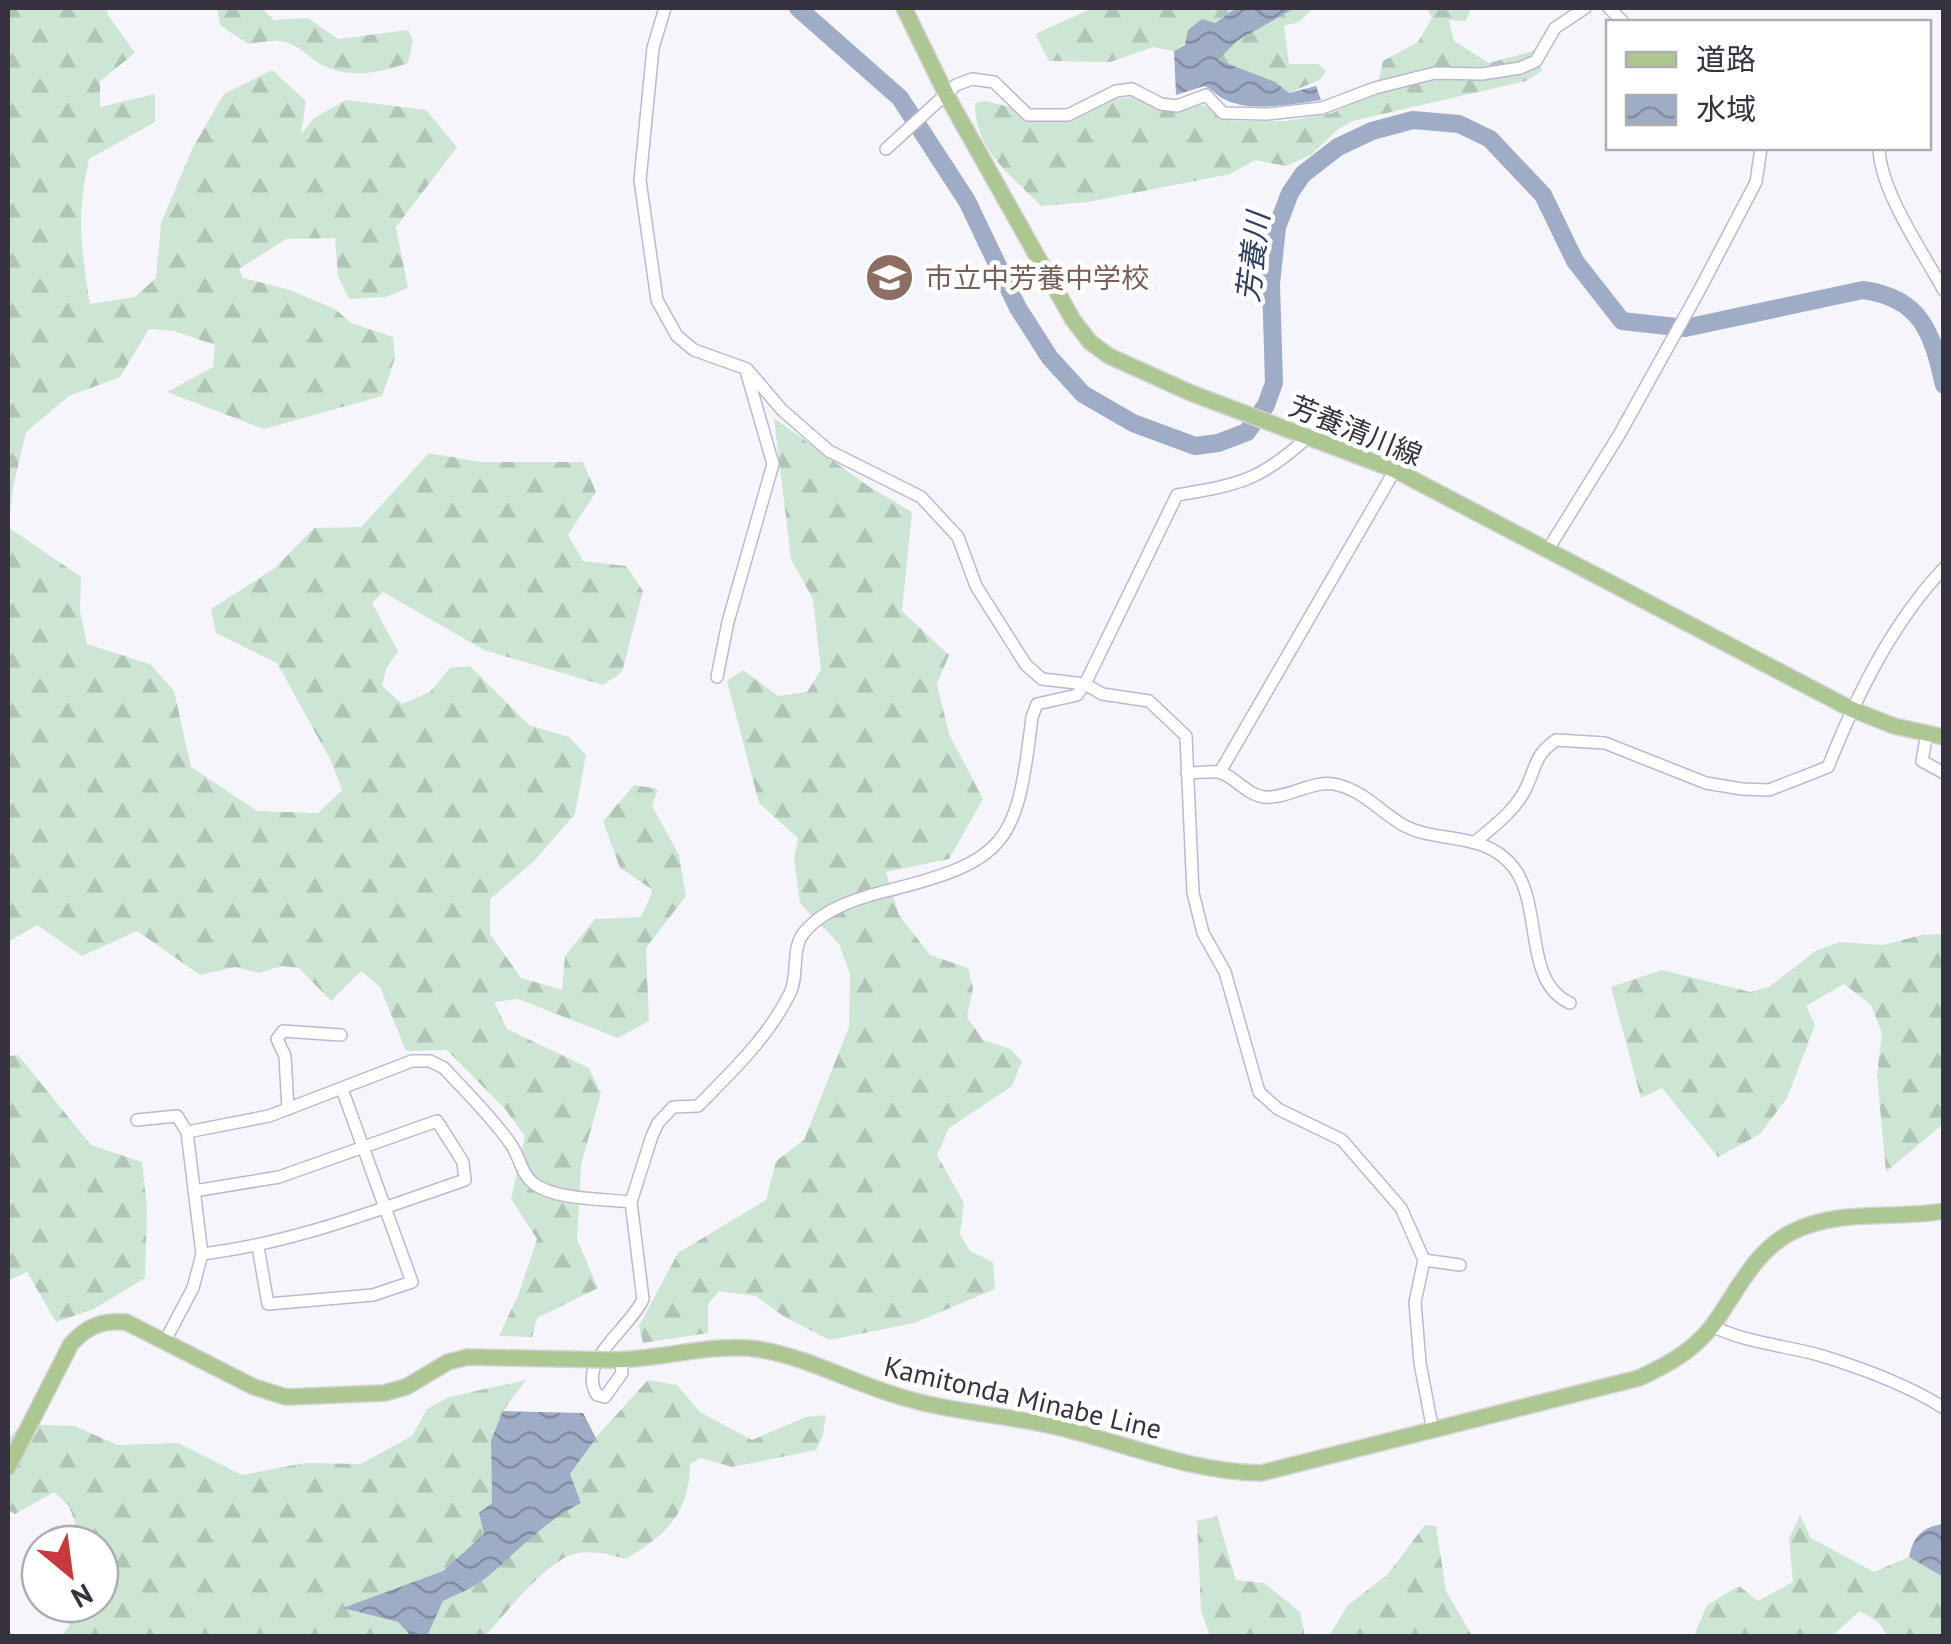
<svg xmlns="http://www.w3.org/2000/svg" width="1951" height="1644" viewBox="0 0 1951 1644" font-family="'PT Sans','Noto Sans JP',sans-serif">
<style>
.forest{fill:url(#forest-firs)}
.water{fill:url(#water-waves)}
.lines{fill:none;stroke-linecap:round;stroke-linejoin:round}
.river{stroke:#9eacc6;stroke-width:18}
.minor-casing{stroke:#bfb6d4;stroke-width:14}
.major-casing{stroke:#d3d2d5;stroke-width:18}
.minor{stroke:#fff;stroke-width:11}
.major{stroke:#acc791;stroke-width:15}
.major-bridge-casing{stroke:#d3d2d5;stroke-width:18;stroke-linecap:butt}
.major-bridge{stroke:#acc791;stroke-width:15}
.labels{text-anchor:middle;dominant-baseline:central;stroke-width:9;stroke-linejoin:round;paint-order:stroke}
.education-label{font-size:28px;fill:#785e54;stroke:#fff;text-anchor:start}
.street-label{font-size:28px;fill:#36323f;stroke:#fff}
.water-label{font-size:30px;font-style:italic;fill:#2c3e65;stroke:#fff}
</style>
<defs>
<pattern id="forest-firs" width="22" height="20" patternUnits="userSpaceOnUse" patternTransform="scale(2.5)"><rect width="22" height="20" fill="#cde5d3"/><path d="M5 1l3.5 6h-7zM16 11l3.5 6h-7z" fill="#b1c5b6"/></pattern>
<pattern id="water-waves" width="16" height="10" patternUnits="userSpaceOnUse" patternTransform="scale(2.5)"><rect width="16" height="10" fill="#9eacc6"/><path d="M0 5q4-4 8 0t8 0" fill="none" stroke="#828da2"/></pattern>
</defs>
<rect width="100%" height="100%" fill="#f7f5fc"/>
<!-- forest -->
<g class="forest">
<path d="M8 8H107L108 15 135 53 100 81V107L155 94V122L89 159C76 217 81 246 90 304L135 297 156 278 161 223 193 147 224 94 272 70 306 101 301 134 314 118 346 100 426 110 457 147 396 227 408 288 386 297 349 299 338 276 335 238 286 239 239 269 243 278 290 290 335 309 351 323 393 337 395 358 382 396 264 429 167 392 213 367 215 345 174 331 149 329 120 377 69 396 26 432 13 487 8 527 81 577 80 611 87 644 150 664 174 691 191 767 257 811 318 813 342 790 331 761 277 663 216 633 211 609 275 568 314 528 361 527 429 453 481 462H583L596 492 568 535 583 561 626 566 643 591 622 672 603 685 484 650 383 592 372 603 398 651 386 669 382 686 402 704 430 692 450 668 470 666 529 725 569 737 586 755 575 814 535 860 490 899V934L521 978 562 990 565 956 595 919 641 917 653 890 620 868 603 821 634 785 658 789 652 806 679 855 686 896 646 948 649 1021 618 1038 518 999 494 1002 507 1029 589 1068 601 1093 581 1165 577 1239 598 1288 537 1318 532 1337 499 1336 519 1293 537 1239 511 1199 525 1136 505 1109 447 1050 406 1051 380 987 361 971 331 1001 299 968 282 966 259 973 235 967 200 975 137 931 82 956 37 925 8 942Z"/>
<path d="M217 8H262L274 20 308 18 338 39 408 30 413 40 408 63C380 73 350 79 322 65 308 57 297 43 280 41 270 40 258 43 248 44L220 25Z"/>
<polygon points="1093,8 1236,8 1174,51 1153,47 1110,62 1049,61 1035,34"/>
<path d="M1295 8H1313L1299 22 1284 26 1289 64H1318L1326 71 1321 79 1289 93C1268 77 1241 71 1217 60L1237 41Z"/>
<path d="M1426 8H1471L1466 21 1449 20 1454 41 1489 63 1537 50 1542 71 1526 81 1352 121 1337 130 1311 155 1286 166 1255 160 1230 174 1088 202 1041 206C1012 176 974 150 975 103L986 101 1060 120 1106 100 1152 95 1206 106 1232 121H1287L1332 113 1376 92 1383 61 1418 42 1432 18Z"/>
<polygon points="774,418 868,486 912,512 902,611 949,655 937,684 949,734 983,799 949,859 886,872 899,915 930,955 968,968 973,988 967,1017 983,1040 1010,1049 1022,1061 1012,1086 949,1128 937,1155 964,1203 960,1234 970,1251 993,1262 995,1289 914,1323 829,1340 783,1316 756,1296 719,1291 708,1304 708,1333 643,1343 639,1326 678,1253 766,1200 776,1161 804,1140 849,1027 850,974 839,944 800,903 794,860 798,838 759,803 727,681 743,670 778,696 807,692 821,670 813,599 791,559"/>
<polygon points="1943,934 1943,1124 1886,1172 1877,1075 1882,1033 1871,1005 1844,984 1806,1006 1815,1025 1787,1098 1760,1134 1718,1157 1662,1088 1641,1098 1611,987 1662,970 1750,992 1769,987 1817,950 1840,942 1883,945 1922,935"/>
<polygon points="18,1055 91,1145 142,1162 147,1208 145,1278 94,1309 56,1322 27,1272 8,1281 8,1056"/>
<polygon points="526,1380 503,1411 491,1440 492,1503 479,1513 484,1534 443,1571 345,1608 398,1622 411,1636 62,1636 69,1626 73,1604 100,1604 100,1544 83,1544 69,1506 54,1492 15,1514 8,1510 8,1440 21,1424 74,1426 118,1445 178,1443 242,1475 305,1463 361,1464 412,1436 427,1409 449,1397"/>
<path d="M648 1380 677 1385 700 1412 752 1440 806 1417 826 1415 823 1435 816 1450 732 1467 701 1458 690 1464C690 1512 666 1536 625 1559 606 1553 582 1548 564 1558 535 1575 507 1612 485 1636H427L429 1627 443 1601 483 1581 510 1554 558 1514 581 1503 570 1474 587 1447Z"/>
<polygon points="1800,1515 1811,1538 1874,1572 1909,1557 1943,1577 1943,1636 1888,1636 1878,1622 1860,1611 1832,1636 1694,1636 1707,1605 1739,1586 1758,1601 1793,1582 1789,1539"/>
<polygon points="1217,1516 1236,1580 1264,1583 1300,1612 1305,1636 1210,1636 1201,1611 1197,1521"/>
<polygon points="1425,1525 1436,1526 1446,1591 1472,1636 1329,1636 1348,1605 1387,1575"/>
</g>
<!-- water -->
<g class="water">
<path d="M1236 8H1295L1237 41 1218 60 1275 82 1289 93 1316 86 1321 100C1293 104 1249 113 1224 99 1216 95 1212 89 1204 86L1176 95 1174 51 1185 45 1188 30 1202 19 1215 23Z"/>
<path d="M503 1411 583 1413 596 1438 570 1474 581 1503C543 1522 518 1551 486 1578 474 1588 457 1594 443 1601L427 1636H411L398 1622 343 1608 443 1571 484 1534 479 1513 492 1503 491 1440Z"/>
<path d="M1943 1524H1944L1943 1577 1909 1557C1913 1536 1923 1527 1943 1524Z"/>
</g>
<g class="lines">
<!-- river -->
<path class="river" d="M798 8 900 98 967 201 1018 308 1050 358 1083 394 1133 423 1195 446 1218 443 1247 432 1266 405 1274 383 1271 284 1277 227 1290 193 1303 174 1338 147 1372 131 1413 120 1459 124 1490 139 1543 195 1575 261 1622 321 1685 328 1863 290C1921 298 1932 332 1944 385"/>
<defs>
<g id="minor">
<polyline points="665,8 653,48 640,180 657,300 677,336 694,350 747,369 782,410 829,451 921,497 958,537 976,586 1026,665 1042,679 1085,684 1102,694 1149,701 1186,736 1193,893 1203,933 1225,972 1259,1092 1278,1109 1342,1140 1401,1208 1424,1260 1415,1302 1420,1363 1433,1431"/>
<polyline points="1609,8 1623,22"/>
<path d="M1879 148C1880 191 1923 252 1944 291"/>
<polyline points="886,149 956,85 972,79 994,82 1028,115 1068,115 1116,91 1132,89 1161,104 1177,106 1206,95 1223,113 1267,114 1322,108 1375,88 1435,73 1482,74 1520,68 1536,61 1555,28 1585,8"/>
<polyline points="1547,551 1619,435 1700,289 1756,182 1761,148"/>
<polyline points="717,677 728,622 773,464 747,374"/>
<polyline points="1927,733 1922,761 1944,773"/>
<polyline points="1220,772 1395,470"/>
<path d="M1187 773C1197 773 1209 771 1218 772 1234 775 1246 795 1264 797 1289 799 1315 778 1338 785 1363 791 1381 812 1403 825 1437 844 1485 830 1514 868 1543 907 1523 982 1570 1003"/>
<path d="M1475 842C1493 827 1516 810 1526 788 1537 765 1534 756 1556 740L1605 743 1706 783 1742 789 1769 790 1828 767C1856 697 1891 624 1944 568"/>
<polyline points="288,1109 285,1056 277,1039 283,1031 341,1035"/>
<polyline points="137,1120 177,1116 187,1132"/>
<path d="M194 1191 279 1177 437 1121 463 1162 465 1180C377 1210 294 1243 202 1254"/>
<polyline points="258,1247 268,1304 373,1295 412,1282 342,1089"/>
<polyline points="1424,1260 1460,1265"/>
<path d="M1712 1326C1747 1343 1782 1345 1819 1355 1862 1368 1906 1384 1944 1408"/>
<path d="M166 1339 193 1288 202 1254 187 1132 269 1116 412 1061H430L444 1068C466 1092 491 1116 510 1143 520 1156 520 1172 533 1183 554 1200 605 1199 631 1202"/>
<path d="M621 1360 622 1373 605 1397 597 1395C576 1360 631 1328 643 1299L631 1202 652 1136 658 1123 673 1107 698 1106C732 1071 768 1038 790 993 800 973 789 947 807 929 826 909 855 899 882 892 1009 861 1017 844 1032 717L1037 704 1077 695 1085 684 1177 495C1241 484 1260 481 1309 436"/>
</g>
<g id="major">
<polyline points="904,8 947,96 1073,320 1090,342 1109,356 1191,393 1395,470 1851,709 1894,726 1944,737"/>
<path d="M612 1360C659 1360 710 1343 757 1349 804 1356 849 1381 895 1395 946 1412 1000 1414 1053 1426 1122 1442 1189 1472 1261 1473L1639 1378C1669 1364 1693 1351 1713 1325 1737 1292 1754 1251 1792 1232 1840 1208 1893 1220 1944 1211"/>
<path d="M8 1467 71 1344C87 1326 103 1320 126 1322L254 1387 286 1397 384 1393 406 1387 448 1362 468 1357 514 1358"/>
</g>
</defs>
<!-- minor casing -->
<use href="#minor" class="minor-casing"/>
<!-- major casing -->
<use href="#major" class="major-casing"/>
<!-- minor -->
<use href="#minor" class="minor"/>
<!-- major -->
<use href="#major" class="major"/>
<defs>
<polyline id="major-bridge" points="514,1358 612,1360"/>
</defs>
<!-- major-bridge casing -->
<use href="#major-bridge" class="major-bridge-casing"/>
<!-- major-bridge -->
<use href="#major-bridge" class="major-bridge"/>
</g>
<!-- icons -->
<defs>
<symbol id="school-disc" viewBox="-11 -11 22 22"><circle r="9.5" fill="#8d6e63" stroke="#fff"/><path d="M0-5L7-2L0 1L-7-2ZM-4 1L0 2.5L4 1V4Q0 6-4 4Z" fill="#fff"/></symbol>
</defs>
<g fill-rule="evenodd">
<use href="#school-disc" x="862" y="250" width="55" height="55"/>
</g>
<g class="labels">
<!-- education labels -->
<g class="education-label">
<text x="925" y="277">市立中芳養中学校</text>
</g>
<!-- street labels -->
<g class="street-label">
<text transform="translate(1356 430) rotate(22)">芳養清川線</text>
<text transform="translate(1023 1397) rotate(13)">Kamitonda Minabe Line</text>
</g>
<!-- water labels -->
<g class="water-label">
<text transform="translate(1252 257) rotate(-83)">芳養川</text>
</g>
</g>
<!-- border -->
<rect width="1951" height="1644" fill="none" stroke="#36323f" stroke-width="20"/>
<!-- legend -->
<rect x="1606" y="20" width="325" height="130" fill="#ffffff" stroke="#afadb2" stroke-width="2.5"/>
<rect x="1626" y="52" width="50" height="15" fill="#acc791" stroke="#afadb2" stroke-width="2.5"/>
<text x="1696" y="70" font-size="30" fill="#36323f">道路</text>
<rect x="1626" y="95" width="50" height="30" fill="url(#water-waves)" stroke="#afadb2" stroke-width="2.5"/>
<text x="1696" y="120" font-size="30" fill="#36323f">水域</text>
<!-- north arrow -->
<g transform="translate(70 1574) rotate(151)"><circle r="48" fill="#ffffff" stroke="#afadb2" stroke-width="2.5"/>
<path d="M0-8L18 38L0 25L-18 38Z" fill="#c9393b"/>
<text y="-15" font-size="28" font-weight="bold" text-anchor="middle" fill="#36323f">N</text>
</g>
</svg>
